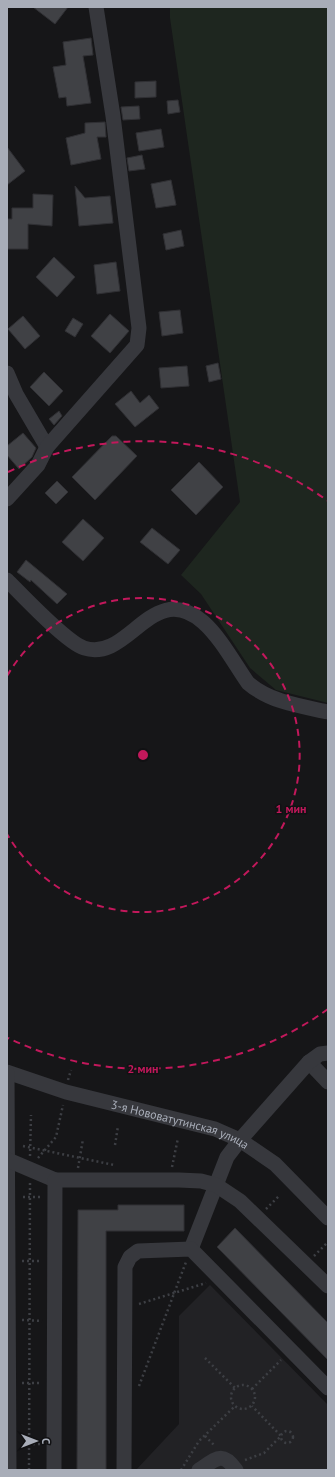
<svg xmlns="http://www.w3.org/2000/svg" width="335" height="1477" viewBox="0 0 335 1477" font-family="'PT Sans',sans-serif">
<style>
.built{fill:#222225}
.green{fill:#1e261f}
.building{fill:#404145;stroke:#303034}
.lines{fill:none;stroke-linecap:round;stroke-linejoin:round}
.path{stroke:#3d3f44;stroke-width:2.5;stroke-dasharray:2 3;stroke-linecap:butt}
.minor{stroke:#37383d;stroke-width:15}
.ring{fill:none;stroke:#c2185b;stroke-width:2;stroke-dasharray:7 5}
.labels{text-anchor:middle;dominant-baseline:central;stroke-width:3;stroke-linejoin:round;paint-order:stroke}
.street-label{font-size:12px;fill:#a8adb8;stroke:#111113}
.centre{fill:#c2185b;stroke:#111113;stroke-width:2}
.ring-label{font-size:12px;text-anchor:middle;font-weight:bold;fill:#c2185b;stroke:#111113;stroke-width:3;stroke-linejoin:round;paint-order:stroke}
</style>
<rect width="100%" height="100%" fill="#161618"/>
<!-- built -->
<polygon class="built" points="210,1285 328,1405 328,1470 136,1470 179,1424 179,1316"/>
<!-- green -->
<polygon class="green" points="170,7 328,7 328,703 276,690 250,668 201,594 181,575 240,502 170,18"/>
<!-- building -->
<g class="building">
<polygon points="33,7 68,7 55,24"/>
<polygon points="91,38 93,55 83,56 91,103 67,106 66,97 59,98 53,67 66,65 63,42"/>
<polygon points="156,81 156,97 135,98 135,82"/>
<polygon points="178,100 180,112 168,114 167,101"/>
<polygon points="139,106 140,119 123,120 121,107"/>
<polygon points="105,122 106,137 97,137 101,159 71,165 66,138 85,133 85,123"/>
<polygon points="161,129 164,147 139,151 136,133"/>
<polygon points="7,147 25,171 7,185"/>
<polygon points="142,155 145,169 129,171 127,158"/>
<polygon points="171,180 176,205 156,208 151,184"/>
<polygon points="75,186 85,198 110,196 113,223 79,226"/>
<polygon points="33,194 53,195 52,226 28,224 28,249 7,249 7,219 12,219 12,208 33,208"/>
<polygon points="181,230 184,246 166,250 163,234"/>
<polygon points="54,257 75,277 57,297 36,277"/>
<polygon points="116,262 120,291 97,294 94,265"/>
<polygon points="180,310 183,333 162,336 159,312"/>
<polygon points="110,314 129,331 110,353 91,336"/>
<polygon points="23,316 40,336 25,349 8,329"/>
<polygon points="73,318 83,324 75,337 65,331"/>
<polygon points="218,363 221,379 209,382 206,366"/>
<polygon points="187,366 189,386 161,388 159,368"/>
<polygon points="44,372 63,391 49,406 30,387"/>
<polygon points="131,391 140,403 149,395 159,408 135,427 115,404"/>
<polygon points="59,411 62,416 54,425 49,419"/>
<polygon points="23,433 36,448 32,457 19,469 7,455 7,446"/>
<polygon points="112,436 116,436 137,456 95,500 72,477"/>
<polygon points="199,462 223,487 196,515 171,490"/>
<polygon points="57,481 68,492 56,504 45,493"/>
<polygon points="83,519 104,538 83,561 62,542"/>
<polygon points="152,528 180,550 168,564 140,542"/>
<polygon points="26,560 67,594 57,604 31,580 30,582 17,572"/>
<polygon points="118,1205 184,1205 184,1231 106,1231 106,1470 77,1470 78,1210 118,1210"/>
<polygon points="235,1228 328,1323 328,1360 217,1247"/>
</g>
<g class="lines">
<!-- path -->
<g class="path">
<polyline points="68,1080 71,1070"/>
<polyline points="115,1145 118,1126"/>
<polyline points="23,1146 114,1165"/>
<polyline points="30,1156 31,1115"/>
<polyline points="38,1158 56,1137 63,1105"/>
<polyline points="172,1167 178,1138"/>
<polyline points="78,1168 83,1139"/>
<polyline points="23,1197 42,1197"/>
<polyline points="266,1209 280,1195"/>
<polyline points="314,1256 328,1242"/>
<polyline points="22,1261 42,1261"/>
<polyline points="139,1304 206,1283"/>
<polyline points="22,1320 42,1321"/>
<polyline points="205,1358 235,1388"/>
<polyline points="22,1383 42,1383"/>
<circle cx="243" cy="1397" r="12"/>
<polyline points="139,1386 186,1262"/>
<polyline points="252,1389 281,1360"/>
<circle cx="287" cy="1437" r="6"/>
<polyline points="205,1436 214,1445"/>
<polyline points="23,1444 42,1444"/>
<polyline points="245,1460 264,1453 281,1436 252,1406"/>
<polyline points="29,1470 30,1183"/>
<polyline points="181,1470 199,1441 235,1406"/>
</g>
<!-- minor -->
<g class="minor">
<polyline points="7,373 16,394 47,447"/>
<polyline points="7,499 38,465 47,447 137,345 139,328 113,116 96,7"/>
<path d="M7 580C23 596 66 642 84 648 129 663 152 578 203 622 221 638 234 663 248 683 270 702 300 706 328 712"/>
<polyline points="309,1062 328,1082"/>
<path id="s1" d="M7 1072 66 1092 215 1129 240 1140 275 1164 328 1218"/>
<polyline points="7,1073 9,1470"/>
<polyline points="8,1160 55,1180"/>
<polyline points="191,1249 227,1157 240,1140 309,1062 320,1054 328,1053"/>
<polyline points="54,1470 55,1180 179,1180 201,1181 216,1185 240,1201 328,1286"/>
<polyline points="124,1470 125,1267 130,1257 138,1251 191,1249 328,1388"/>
<path d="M199 1470C216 1459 222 1450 236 1470"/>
</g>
</g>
<!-- distance rings -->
<g class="ring">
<path d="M7 676A157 157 0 1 1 7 834"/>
<path d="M328 1009A314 314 0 0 1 8 1038M8 472A314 314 0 0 1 328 501"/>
</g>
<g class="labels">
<!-- street labels -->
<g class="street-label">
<text stroke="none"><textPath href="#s1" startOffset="181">3-я Нововатутинская улица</textPath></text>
</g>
</g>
<circle cx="143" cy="755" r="6" class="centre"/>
<g class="ring-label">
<text x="291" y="813">1 мин</text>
<text x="143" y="1073">2 мин</text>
</g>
<!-- border -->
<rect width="335" height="1477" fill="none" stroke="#a8adb8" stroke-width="16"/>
<!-- north arrow -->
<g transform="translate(36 1441) rotate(90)" stroke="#111113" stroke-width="3" paint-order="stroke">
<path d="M0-3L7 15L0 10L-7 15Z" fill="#a8adb8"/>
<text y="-6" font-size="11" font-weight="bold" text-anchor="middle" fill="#a8adb8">С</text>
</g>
</svg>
